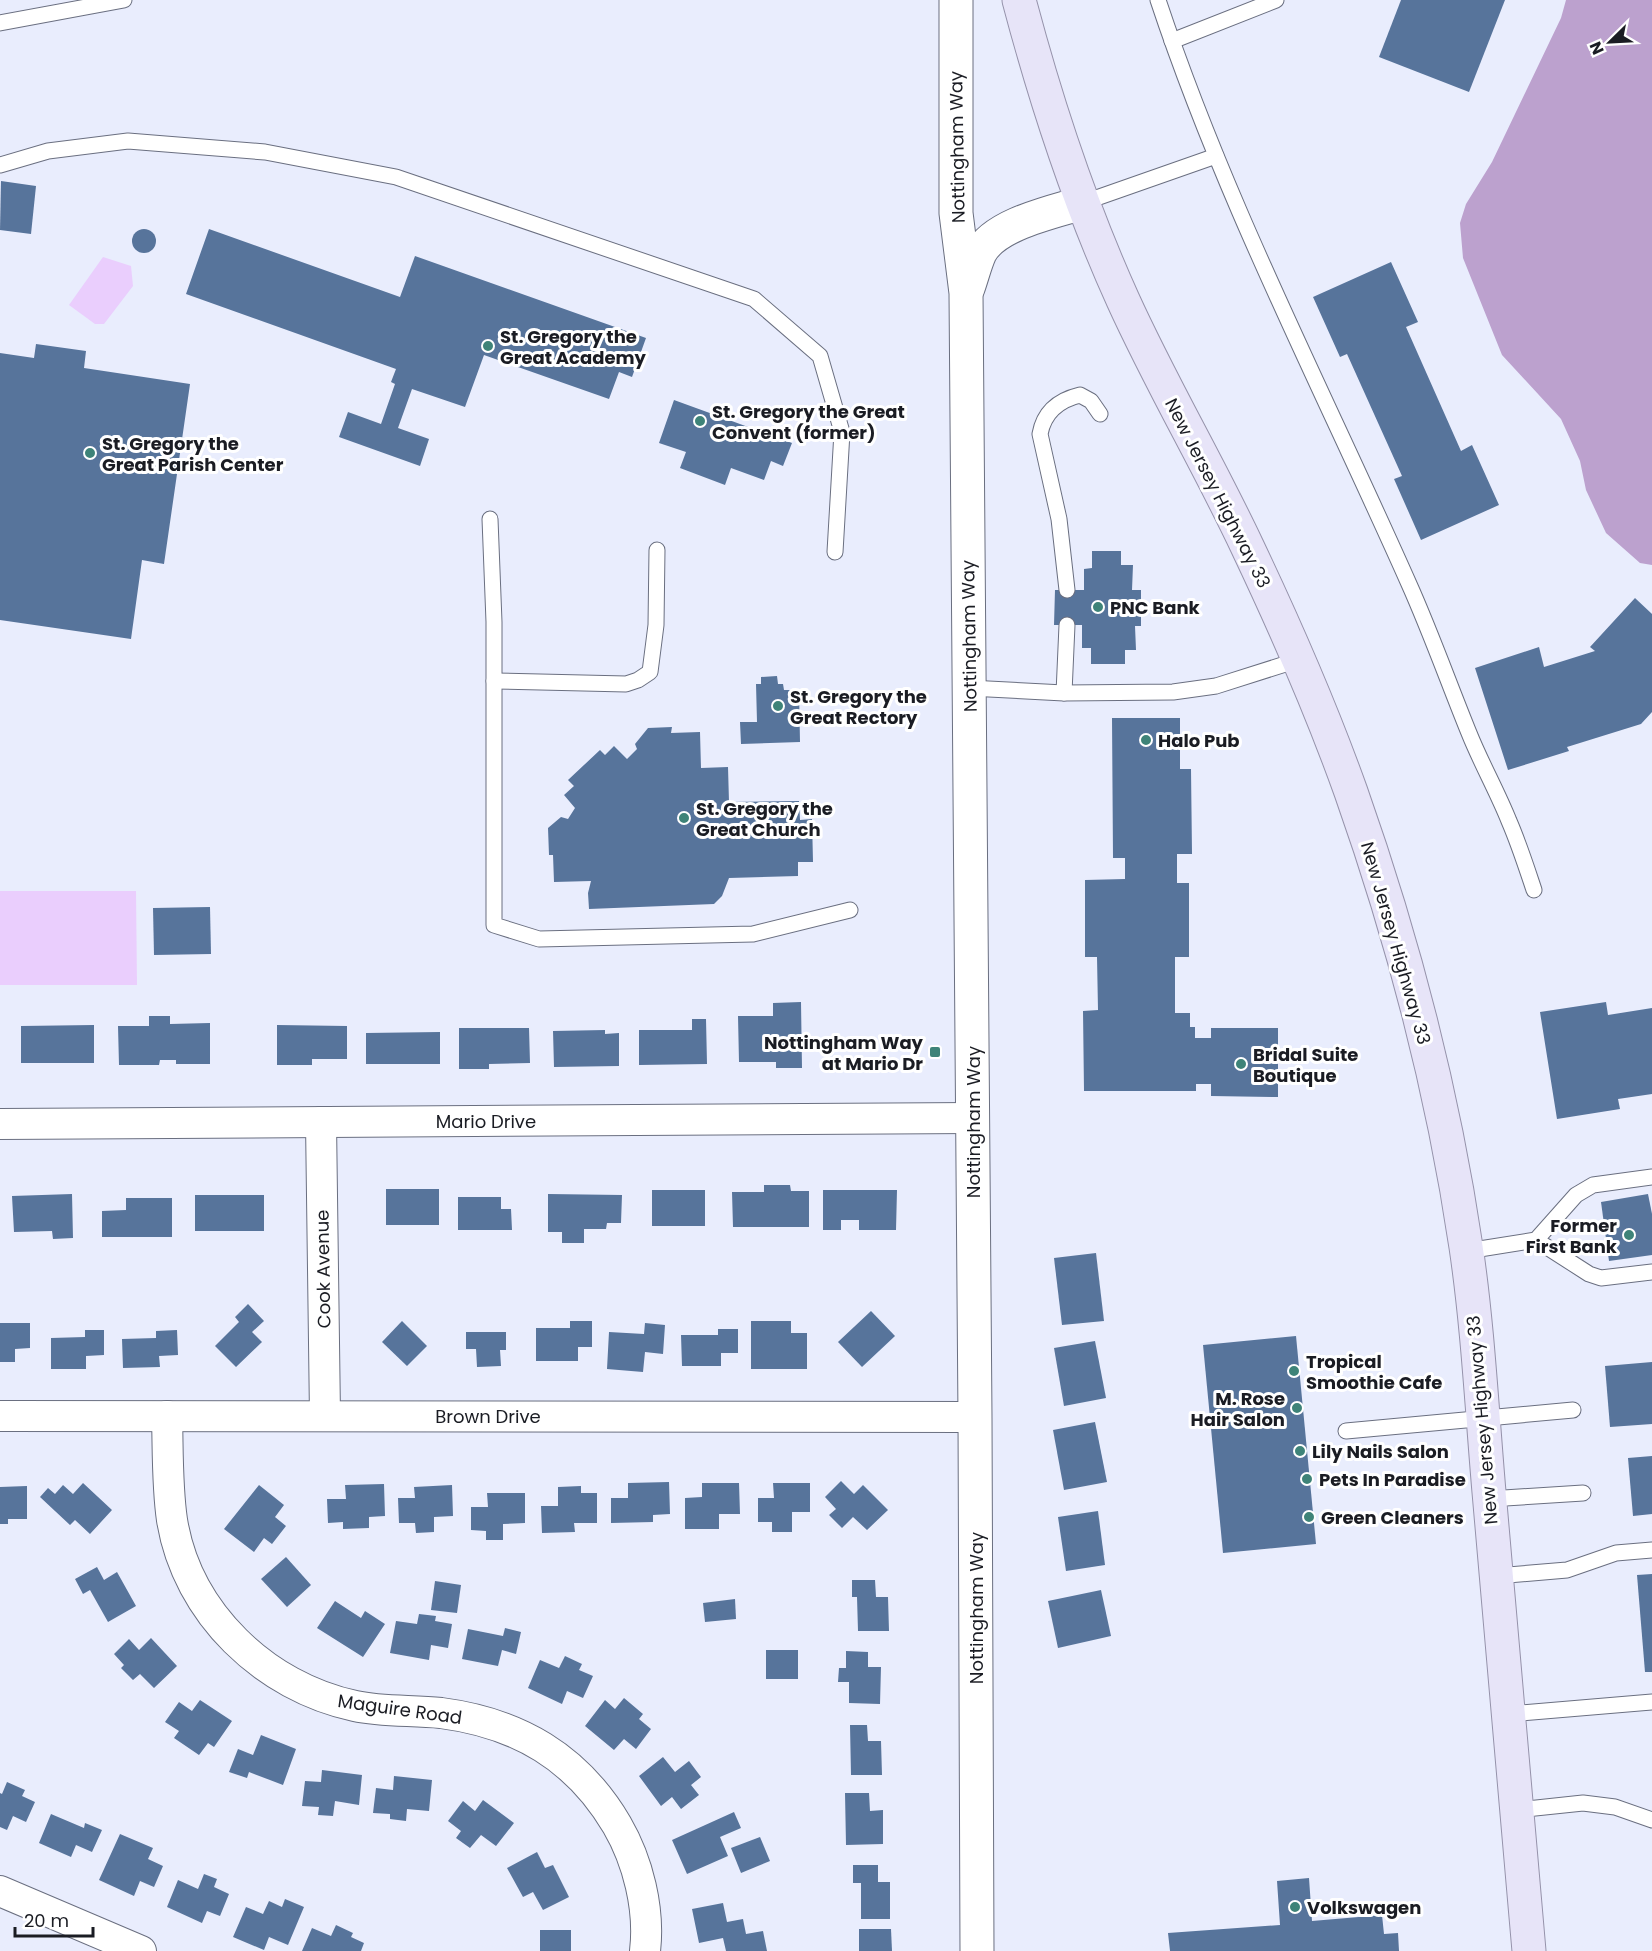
<svg xmlns="http://www.w3.org/2000/svg" width="1652" height="1951" viewBox="0 0 1652 1951" font-family="Poppins,sans-serif">
<style>
.green{fill:#eacefd}
.forest{fill:#bca1ce}
.building{fill:#57749b}
.lines{fill:none;stroke-linecap:round;stroke-linejoin:round}
.service-casing{stroke:#6a6f80;stroke-width:17}
.minor-casing{stroke:#6a6f80;stroke-width:32}
.tertiary-casing{stroke:#6a6f80;stroke-width:35}
.primary-casing{stroke:#9592aa;stroke-width:35}
.service{stroke:#fff;stroke-width:15}
.minor{stroke:#fff;stroke-width:30}
.tertiary{stroke:#fff;stroke-width:33}
.primary{stroke:#e7e4f8;stroke-width:33}
.poi-dot{fill:#3e8378;stroke:#fff;stroke-width:2}
.labels{text-anchor:middle;dominant-baseline:central;stroke-width:6;stroke-linejoin:round;paint-order:stroke}
.street-label{font-size:18px;fill:#1a1c23;stroke:#fff}
.poi-label{font-size:18px;font-weight:bold;fill:#1a1c23;stroke:#fff;text-anchor:start}
</style>
<rect width="100%" height="100%" fill="#e9edfd"/>
<!-- green -->
<g class="green">
<polygon points="103,257 131,266 133,286 104,324 95,324 69,305"/>
<polygon points="0,891 136,891 137,985 0,985"/>
</g>
<!-- forest -->
<polygon class="forest" points="1566,0 1652,0 1652,565 1640,563 1606,533 1586,490 1580,461 1561,419 1502,355 1463,258 1460,223 1466,204 1492,162 1561,18"/>
<!-- building -->
<g class="building">
<polygon points="1401,0 1505,0 1469,92 1379,57"/>
<polygon points="1,181 36,186 31,234 0,230"/>
<polygon points="209,229 400,297 415,256 646,338 632,377 619,372 609,399 484,355 465,407 412,389 398,428 429,439 420,466 339,437 348,412 381,424 395,384 391,382 396,369 186,294"/>
<circle cx="144" cy="241" r="12"/>
<polygon points="1391,262 1418,322 1406,327 1461,451 1472,445 1499,505 1421,540 1394,479 1402,476 1347,354 1340,357 1313,297"/>
<polygon points="36,344 86,351 84,368 190,384 164,564 142,560 131,639 0,620 0,353 34,358"/>
<polygon points="674,400 792,443 783,466 771,461 764,480 731,468 725,485 680,468 686,452 659,443"/>
<polygon points="1092,551 1121,551 1121,565 1133,565 1132,590 1141,590 1141,626 1135,626 1136,650 1125,650 1125,664 1091,664 1091,648 1082,648 1082,625 1054,625 1055,590 1084,590 1084,569 1092,568"/>
<polygon points="1635,598 1652,614 1652,712 1641,724 1567,747 1569,751 1508,770 1475,668 1539,647 1544,667 1595,651 1590,647"/>
<polygon points="777,676 778,684 783,684 784,690 799,690 800,742 741,744 740,722 757,722 756,684 761,684 761,677"/>
<polygon points="1112,718 1180,718 1180,769 1191,769 1192,854 1177,854 1177,883 1189,883 1189,957 1175,957 1175,1013 1190,1013 1190,1027 1195,1027 1195,1038 1211,1038 1211,1028 1278,1028 1278,1097 1211,1096 1211,1084 1196,1084 1196,1091 1084,1091 1083,1011 1098,1010 1097,957 1085,957 1085,880 1125,879 1125,858 1113,858"/>
<polygon points="672,727 671,733 700,732 701,768 728,767 729,802 799,801 800,820 812,819 813,862 798,862 798,876 729,878 722,896 714,904 589,909 588,893 591,881 554,882 553,855 549,855 548,828 561,817 568,819 575,808 564,795 574,786 568,780 600,750 605,755 614,746 627,759 637,749 635,744 648,728"/>
<polygon points="210,907 211,954 154,955 153,908"/>
<polygon points="801,1002 802,1068 776,1068 776,1062 739,1062 738,1016 773,1016 773,1003"/>
<polygon points="1606,1002 1608,1015 1652,1008 1652,1094 1618,1099 1620,1109 1557,1119 1540,1012"/>
<polygon points="149,1016 170,1016 170,1024 210,1023 210,1064 176,1064 176,1060 160,1060 159,1065 119,1065 118,1026 149,1026"/>
<polygon points="692,1019 706,1019 707,1064 639,1065 639,1030 692,1030"/>
<polygon points="94,1025 94,1063 21,1063 21,1026"/>
<polygon points="277,1025 347,1026 347,1059 312,1059 312,1065 277,1065"/>
<polygon points="459,1028 529,1028 530,1063 489,1064 489,1069 459,1069"/>
<polygon points="605,1030 605,1034 619,1033 619,1066 554,1067 553,1031"/>
<polygon points="440,1032 440,1064 366,1064 366,1033"/>
<polygon points="764,1185 790,1185 791,1191 809,1191 809,1227 733,1227 732,1192 764,1192"/>
<rect x="386" y="1189" width="53" height="36"/>
<rect x="652" y="1190" width="53" height="36"/>
<polygon points="823,1190 897,1190 896,1230 859,1230 859,1220 841,1220 841,1230 823,1230"/>
<polygon points="72,1194 73,1238 53,1239 52,1231 14,1232 12,1196"/>
<polygon points="548,1194 622,1195 621,1223 607,1223 606,1229 584,1229 584,1243 562,1243 562,1232 548,1232"/>
<polygon points="1648,1194 1652,1214 1652,1255 1609,1261 1601,1202"/>
<rect x="195" y="1195" width="69" height="36"/>
<polygon points="458,1197 501,1197 501,1209 511,1209 512,1230 458,1230"/>
<polygon points="126,1198 172,1198 172,1237 102,1237 102,1211 126,1210"/>
<polygon points="1096,1253 1104,1321 1062,1325 1054,1258"/>
<polygon points="248,1304 264,1321 252,1332 262,1342 236,1367 215,1346 239,1322 235,1317"/>
<polygon points="871,1311 895,1336 862,1367 838,1342"/>
<polygon points="402,1321 427,1346 407,1366 382,1342"/>
<polygon points="570,1321 592,1321 592,1347 578,1347 578,1361 536,1361 536,1328 570,1328"/>
<polygon points="751,1321 791,1321 791,1333 807,1333 807,1369 751,1369"/>
<polygon points="0,1323 30,1323 30,1348 15,1349 15,1362 0,1362"/>
<polygon points="645,1323 665,1325 663,1354 645,1352 643,1372 607,1369 609,1332 644,1334"/>
<polygon points="718,1329 738,1329 738,1353 721,1353 721,1366 682,1366 681,1335 718,1335"/>
<polygon points="85,1330 104,1330 104,1355 86,1356 86,1369 51,1369 51,1338 85,1337"/>
<polygon points="177,1330 178,1355 159,1356 160,1367 123,1368 122,1339 156,1338 156,1331"/>
<polygon points="466,1332 506,1332 506,1350 500,1350 501,1366 477,1367 476,1349 466,1349"/>
<polygon points="1296,1336 1316,1544 1223,1553 1203,1345"/>
<polygon points="1095,1341 1106,1398 1064,1406 1054,1348"/>
<polygon points="1652,1362 1652,1424 1610,1427 1605,1366"/>
<polygon points="1095,1422 1107,1482 1064,1490 1053,1430"/>
<polygon points="1652,1456 1652,1514 1633,1516 1628,1458"/>
<polygon points="841,1481 854,1494 863,1485 888,1510 867,1530 853,1517 842,1528 829,1515 836,1509 825,1497"/>
<polygon points="669,1482 670,1514 653,1515 653,1522 611,1523 611,1498 628,1498 628,1483"/>
<polygon points="83,1483 112,1510 90,1534 75,1520 70,1525 40,1497 48,1488 55,1494 63,1485 73,1494"/>
<polygon points="702,1483 739,1483 740,1514 719,1514 719,1529 685,1529 685,1498 702,1497"/>
<polygon points="773,1483 810,1483 810,1512 792,1512 792,1532 772,1532 772,1522 758,1522 758,1498 774,1498"/>
<polygon points="384,1484 385,1516 369,1517 369,1528 343,1529 343,1522 328,1523 327,1499 346,1499 345,1485"/>
<polygon points="259,1485 284,1505 275,1517 286,1526 272,1544 264,1538 254,1552 224,1529"/>
<polygon points="452,1485 453,1516 434,1517 434,1532 416,1533 415,1523 399,1523 398,1498 415,1498 414,1487"/>
<polygon points="27,1486 27,1519 8,1519 8,1524 0,1524 0,1487"/>
<polygon points="581,1486 581,1493 597,1493 597,1523 574,1523 575,1532 542,1533 541,1506 558,1506 558,1487"/>
<polygon points="487,1493 525,1493 525,1523 503,1524 503,1540 486,1540 486,1531 471,1530 471,1507 488,1507"/>
<polygon points="1098,1511 1105,1565 1066,1571 1058,1517"/>
<polygon points="286,1557 311,1585 287,1607 261,1579"/>
<polygon points="97,1567 104,1580 117,1572 136,1606 108,1622 90,1590 83,1594 75,1579"/>
<polygon points="1652,1574 1652,1672 1645,1672 1637,1575"/>
<polygon points="852,1580 875,1580 876,1597 888,1597 889,1631 858,1631 857,1597 852,1597"/>
<polygon points="435,1581 461,1585 457,1613 431,1610"/>
<polygon points="1101,1590 1111,1636 1058,1648 1048,1601"/>
<polygon points="735,1599 736,1619 705,1622 703,1603"/>
<polygon points="335,1601 361,1618 365,1611 385,1624 363,1657 317,1628"/>
<polygon points="419,1614 436,1616 435,1621 452,1624 448,1648 431,1645 429,1660 390,1653 396,1621 417,1624"/>
<polygon points="505,1628 521,1632 516,1654 502,1650 498,1666 462,1659 468,1629 503,1636"/>
<polygon points="151,1638 177,1666 154,1688 140,1674 133,1680 121,1668 124,1665 114,1654 129,1639 139,1650"/>
<rect x="766" y="1650" width="32" height="29"/>
<polygon points="846,1651 868,1652 868,1667 881,1667 880,1704 849,1703 849,1682 838,1682 839,1668 846,1668"/>
<polygon points="565,1656 582,1664 579,1670 593,1676 583,1698 567,1691 562,1704 528,1688 540,1660 559,1668"/>
<polygon points="624,1698 643,1714 639,1719 651,1729 636,1749 624,1739 614,1750 585,1726 605,1700 615,1709"/>
<polygon points="200,1700 232,1721 214,1747 208,1743 199,1755 174,1738 179,1731 165,1722 179,1702 192,1711"/>
<polygon points="850,1725 867,1725 868,1741 881,1741 882,1775 851,1775"/>
<polygon points="261,1735 296,1749 283,1785 249,1772 247,1778 229,1772 238,1749 253,1755"/>
<polygon points="663,1757 675,1772 689,1761 701,1777 691,1785 699,1795 681,1809 672,1797 661,1806 639,1776"/>
<polygon points="322,1770 362,1775 359,1805 335,1801 333,1816 318,1815 319,1807 302,1806 305,1781 321,1782"/>
<polygon points="394,1776 432,1780 429,1811 407,1809 406,1821 390,1819 390,1814 373,1813 376,1788 393,1790"/>
<polygon points="7,1782 25,1790 22,1796 35,1802 26,1822 13,1816 7,1830 0,1827 0,1793 2,1794"/>
<polygon points="845,1793 869,1793 870,1811 883,1810 883,1844 846,1845"/>
<polygon points="483,1800 514,1823 496,1846 481,1835 470,1848 456,1838 461,1831 448,1821 463,1801 475,1811"/>
<polygon points="734,1812 741,1828 720,1837 728,1856 687,1874 672,1840"/>
<polygon points="51,1814 84,1828 85,1823 102,1830 92,1852 76,1845 71,1857 39,1843"/>
<polygon points="120,1834 153,1848 148,1859 163,1866 154,1887 140,1881 134,1896 99,1880"/>
<polygon points="760,1837 770,1861 741,1873 731,1848"/>
<polygon points="537,1852 545,1868 553,1865 569,1897 543,1910 533,1892 523,1897 507,1868"/>
<polygon points="853,1865 878,1865 878,1882 890,1882 890,1919 861,1919 861,1883 853,1883"/>
<polygon points="204,1874 217,1879 214,1887 229,1894 220,1916 207,1911 202,1923 167,1907 178,1880 198,1889"/>
<polygon points="1309,1878 1312,1921 1382,1915 1384,1934 1398,1933 1399,1951 1170,1951 1168,1933 1280,1925 1277,1881"/>
<polygon points="285,1899 304,1907 288,1945 269,1937 264,1950 233,1937 246,1907 263,1914 269,1901 282,1907"/>
<polygon points="723,1903 727,1922 743,1919 746,1934 763,1931 767,1951 726,1951 723,1938 699,1943 692,1909"/>
<polygon points="336,1925 353,1933 351,1937 364,1943 361,1951 302,1951 312,1928 331,1936"/>
<polygon points="859,1929 891,1929 892,1951 859,1951"/>
<rect x="540" y="1930" width="31" height="21"/>
</g>
<g class="lines">
<defs>
<g id="service">
<path d="M1158 0C1225 202 1323 390 1409 584 1431 633 1449 684 1469 733 1481 763 1497 791 1509 821 1519 844 1526 866 1534 890"/>
<polyline points="0,23 124,0"/>
<polyline points="1172,41 1276,0"/>
<polyline points="0,165 48,151 128,141 265,152 396,177 754,299 820,356 842,432 835,552"/>
<polyline points="1082,203 1216,156"/>
<polyline points="490,519 494,622 494,925 539,939 753,934 850,910"/>
<path d="M1067 590 1059 519 1040 434C1044 412 1059 400 1080 395L1091 401 1100 414"/>
<polyline points="494,681 626,684 638,680 650,672 656,625 657,550"/>
<polyline points="969,688 1064,693 1173,692 1216,686 1298,660"/>
<polyline points="1064,693 1067,625"/>
<polyline points="1536,1240 1589,1274 1601,1278 1652,1272"/>
<polyline points="1467,1251 1536,1240 1576,1195 1593,1185 1652,1177"/>
<polyline points="1346,1431 1573,1410"/>
<polyline points="1489,1499 1583,1493"/>
<polyline points="1496,1576 1567,1570 1616,1553 1652,1550"/>
<polyline points="1508,1714 1652,1702"/>
<polyline points="1517,1810 1583,1803 1615,1807 1652,1820"/>
</g>
<g id="minor">
<polyline points="321,1122 325,1416"/>
<polyline points="0,1124 973,1118"/>
<polyline points="0,1416 975,1417"/>
<path d="M167 1416C168 1451 167 1486 172 1520 187 1613 265 1687 355 1706 382 1712 412 1710 441 1713 518 1723 577 1757 617 1825 638 1861 650 1909 645 1951"/>
<polyline points="0,1891 141,1951"/>
</g>
<g id="tertiary">
<polyline points="956,0 956,213 966,293 975,1417 977,1951"/>
<path d="M968 288C972 277 975 264 980 253 995 224 1053 212 1082 203"/>
</g>
<path id="primary" d="M1019 0C1046 102 1079 203 1123 300 1161 384 1208 463 1247 546 1285 626 1321 708 1351 792 1403 939 1443 1092 1466 1247 1478 1328 1482 1411 1489 1492 1502 1645 1515 1798 1529 1951"/>
</defs>
<!-- service casing -->
<use href="#service" class="service-casing"/>
<!-- minor casing -->
<use href="#minor" class="minor-casing"/>
<!-- tertiary casing -->
<use href="#tertiary" class="tertiary-casing"/>
<!-- primary casing -->
<use href="#primary" class="primary-casing"/>
<!-- service -->
<use href="#service" class="service"/>
<!-- minor -->
<use href="#minor" class="minor"/>
<!-- tertiary -->
<use href="#tertiary" class="tertiary"/>
<!-- primary -->
<use href="#primary" class="primary"/>
</g>
<!-- markers -->
<g class="poi-dot">
<circle cx="488" cy="346" r="6"/>
<circle cx="700" cy="421" r="6"/>
<circle cx="90" cy="453" r="6"/>
<circle cx="1098" cy="607" r="6"/>
<circle cx="778" cy="706" r="6"/>
<circle cx="1146" cy="740" r="6"/>
<circle cx="684" cy="818" r="6"/>
<rect x="929" y="1046" width="12" height="12" rx="3"/>
<circle cx="1241" cy="1064" r="6"/>
<circle cx="1629" cy="1235" r="6"/>
<circle cx="1294" cy="1371" r="6"/>
<circle cx="1297" cy="1408" r="6"/>
<circle cx="1300" cy="1451" r="6"/>
<circle cx="1307" cy="1479" r="6"/>
<circle cx="1309" cy="1517" r="6"/>
<circle cx="1295" cy="1907" r="6"/>
</g>
<g class="labels">
<!-- street labels -->
<g class="street-label">
<text transform="translate(957 147) rotate(-91)">Nottingham Way</text>
<text transform="translate(1218 493) rotate(63)">New Jersey Highway 33</text>
<text transform="translate(969 636) rotate(-91)">Nottingham Way</text>
<text transform="translate(1396 943) rotate(74)">New Jersey Highway 33</text>
<text x="486" y="1121">Mario Drive</text>
<text transform="translate(973 1122) rotate(-90)">Nottingham Way</text>
<text transform="translate(323 1269) rotate(-91)">Cook Avenue</text>
<text x="488" y="1416">Brown Drive</text>
<text transform="translate(1482 1420) rotate(-95)">New Jersey Highway 33</text>
<text transform="translate(976 1608) rotate(-90)">Nottingham Way</text>
<text transform="translate(400 1709) rotate(8)">Maguire Road</text>
</g>
<!-- poi labels -->
<g class="poi-label">
<text x="500" y="336">St. Gregory the<tspan x="500" dy="21">Great Academy</tspan></text>
<text x="712" y="411">St. Gregory the Great<tspan x="712" dy="21">Convent (former)</tspan></text>
<text x="102" y="443">St. Gregory the<tspan x="102" dy="21">Great Parish Center</tspan></text>
<text x="1110" y="607">PNC Bank</text>
<text x="790" y="696">St. Gregory the<tspan x="790" dy="21">Great Rectory</tspan></text>
<text x="1158" y="740">Halo Pub</text>
<text x="696" y="808">St. Gregory the<tspan x="696" dy="21">Great Church</tspan></text>
<text x="923" y="1042" text-anchor="end">Nottingham Way<tspan x="923" dy="21">at Mario Dr</tspan></text>
<text x="1253" y="1054">Bridal Suite<tspan x="1253" dy="21">Boutique</tspan></text>
<text x="1617" y="1225" text-anchor="end">Former<tspan x="1617" dy="21">First Bank</tspan></text>
<text x="1306" y="1361">Tropical<tspan x="1306" dy="21">Smoothie Cafe</tspan></text>
<text x="1285" y="1398" text-anchor="end">M. Rose<tspan x="1285" dy="21">Hair Salon</tspan></text>
<text x="1312" y="1451">Lily Nails Salon</text>
<text x="1319" y="1479">Pets In Paradise</text>
<text x="1321" y="1517">Green Cleaners</text>
<text x="1307" y="1907">Volkswagen</text>
</g>
</g>
<!-- north arrow -->
<g transform="translate(1610 42) rotate(246)" stroke="#ffffff" stroke-width="4.5" paint-order="stroke">
<path d="M0-4.5L10 22L0 15L-10 22Z" fill="#1a1c23"/>
<text y="-9" font-size="16" font-weight="bold" text-anchor="middle" fill="#1a1c23">N</text>
</g>
<!-- scale -->
<path d="M15 1927v9h78v-9" fill="none" stroke="#1a1c23" stroke-width="3"/>
<text x="24" y="1927" font-size="18" fill="#1a1c23" stroke="#ffffff" stroke-width="4.5" paint-order="stroke">20 m</text>
</svg>
